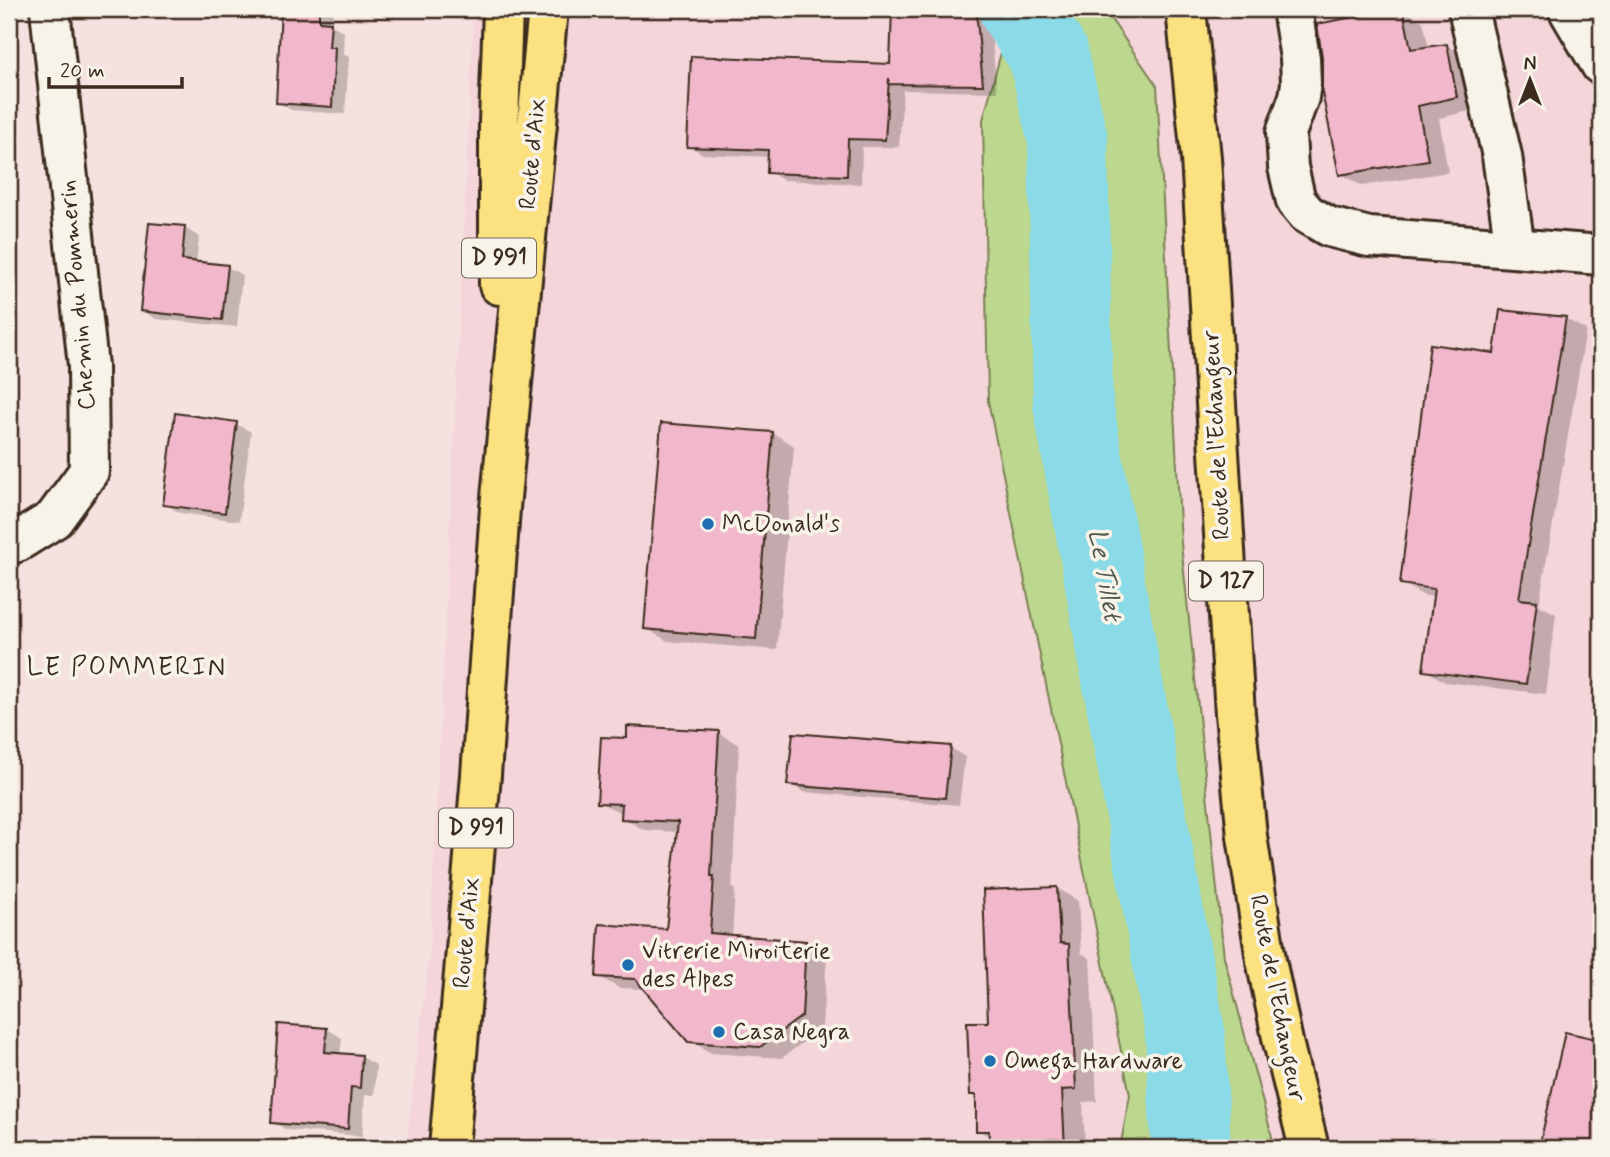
<svg xmlns="http://www.w3.org/2000/svg" width="1610" height="1157" viewBox="0 0 1610 1157" font-family="Mynerve,sans-serif">
<style>
.built{fill:#f4d5d9}
.green{fill:#bcd78e;stroke:#7c8056;stroke-width:2}
.shadow{fill:#0003}
.lines{fill:none;stroke-linecap:round;stroke-linejoin:round}
.river{stroke:#8bdae8;stroke-width:80}
.building{fill:#f1b8cb;stroke:#3b2a1e;stroke-width:2}
.minor-casing{stroke:#3b2a1e;stroke-width:44}
.major-casing{stroke:#3b2a1e;stroke-width:44}
.minor{stroke:#f7f3e8;stroke-width:38}
.major{stroke:#fbe180;stroke-width:38}
.poi-dot{fill:#1f6fb2;stroke:#f7f3e8;stroke-width:2.5}
.labels{text-anchor:middle;dominant-baseline:central;stroke-width:7;stroke-linejoin:round;paint-order:stroke}
.shield{fill:#f7f3e8;stroke:#73665b;stroke-width:2}
.shield-label{font-size:23px;font-weight:bold;fill:#3b2a1e}
.street-label{font-size:24px;fill:#3b2a1e;stroke:#f7f3e8}
.poi-label{font-size:24px;fill:#3b2a1e;stroke:#f7f3e8;text-anchor:start}
.water-label{font-size:26px;font-style:italic;fill:#4f5650;stroke:#f7f3e8}
.neighbourhood-label{font-size:26px;letter-spacing:2px;fill:#3b2a1e;stroke:#f7f3e8}
</style>
<rect width="100%" height="100%" fill="#f5e1df"/>
<filter id="ink" filterUnits="userSpaceOnUse"><feTurbulence type="fractalNoise" baseFrequency=".0143" numOctaves="2"/><feDisplacementMap in="SourceGraphic" scale="14" xChannelSelector="R" yChannelSelector="G"/><feConvolveMatrix kernelMatrix="1 2 1 2 8 2 1 2 1" color-interpolation-filters="sRGB"/></filter>
<g filter="url(#ink)">
<!-- built -->
<g class="built">
<polygon points="474,9 997,9 1007,30 983,120 988,401 1130,1095 1120,1148 406,1148 430,947"/>
<polygon points="1104,9 1601,9 1601,1148 1275,1148 1224,957 1181,543 1157,86"/>
</g>
<!-- green -->
<polygon class="green" points="997,9 1104,9 1157,86 1181,543 1224,957 1275,1148 1120,1148 1130,1095 988,401 983,120 1007,30"/>
<!-- shadow -->
<g class="shadow">
<polygon points="280,9 333,9 332,25 344,32 343,54 349,57 345,114 291,110 278,102 282,20 280,19"/>
<polygon points="894,9 989,9 997,92 903,90 899,147 862,147 861,184 783,180 769,172 770,157 703,154 689,146 891,66"/>
<polygon points="1402,9 1423,22 1429,48 1446,45 1468,58 1478,109 1439,118 1448,172 1362,186 1341,174"/>
<polygon points="185,228 199,237 196,264 228,267 242,275 237,327 156,319 142,310"/>
<polygon points="1566,319 1586,330 1539,605 1556,614 1546,694 1445,682 1425,670 1434,597 1422,595 1402,583"/>
<polygon points="236,424 251,432 239,521 180,513 165,504"/>
<polygon points="773,433 794,446 777,650 667,641 646,628"/>
<polygon points="718,733 739,745 732,888 735,890 732,937 806,943 827,955 822,1028 782,1058 711,1053 689,1040 646,989 619,988 598,976 667,931 679,832 644,830 623,818 623,814 599,802 629,739"/>
<polygon points="951,748 965,757 959,805 804,792 789,784"/>
<polygon points="1057,888 1078,901 1081,953 1090,958 1097,1101 1083,1102 1085,1148 991,1148 991,1138 978,1130 977,1097 972,1094 990,1024"/>
<polygon points="280,1026 327,1029 342,1038 340,1055 362,1057 376,1065 374,1095 365,1095 362,1136 287,1130 272,1122"/>
<polygon points="1566,1034 1601,1041 1601,1148 1541,1148"/>
</g>
<g class="lines">
<!-- river -->
<polyline class="river" points="1019,9 1048,54 1068,140 1073,404 1185,1032 1191,1148"/>
</g>
<!-- building -->
<g class="building">
<polygon points="281,9 319,9 319,21 331,22 329,47 335,47 332,107 276,103"/>
<polygon points="892,9 976,9 983,85 889,84 889,78 885,140 848,139 847,176 767,173 768,150 687,147 691,56 890,64"/>
<polygon points="1395,9 1403,9 1411,49 1447,44 1457,97 1418,106 1428,160 1339,175 1322,92 1322,57 1317,24"/>
<polygon points="149,223 185,226 182,260 228,265 222,320 140,311"/>
<polygon points="1500,310 1566,317 1519,599 1537,601 1526,684 1423,671 1434,589 1400,584 1430,344 1494,353"/>
<polygon points="175,413 237,422 225,513 163,505"/>
<polygon points="661,423 773,432 756,639 644,629"/>
<polygon points="627,726 719,731 711,876 714,876 710,933 806,941 802,1016 760,1047 688,1042 635,979 596,977 599,924 666,929 678,822 621,819 622,804 597,803 601,737 627,738"/>
<polygon points="793,733 951,746 945,798 787,785"/>
<polygon points="1057,887 1060,943 1069,944 1076,1089 1062,1090 1065,1148 989,1148 989,1131 976,1131 976,1095 970,1095 967,1022 988,1022 983,890"/>
<polygon points="278,1024 327,1028 325,1052 362,1055 360,1088 351,1087 348,1129 271,1123"/>
<polygon points="1565,1032 1601,1040 1601,1148 1539,1148"/>
</g>
<g class="lines">
<defs>
<g id="minor">
<polyline points="1292,9 1300,58 1301,83 1299,97 1286,133 1288,167 1296,201 1307,214 1329,227 1369,237 1601,255"/>
<polyline points="1468,9 1502,156 1515,248"/>
<polyline points="1568,9 1601,65"/>
<polyline points="9,545 17,542 54,519 89,471 88,366 50,9"/>
</g>
<g id="major">
<polyline points="1186,9 1201,158 1235,714 1247,836 1266,960 1283,1042 1309,1148"/>
<polyline points="499,285 499,122 503,9"/>
<polyline points="449,1148 481,775 500,508 548,9"/>
</g>
</defs>
<!-- minor casing -->
<use href="#minor" class="minor-casing"/>
<!-- major casing -->
<use href="#major" class="major-casing"/>
<!-- minor -->
<use href="#minor" class="minor"/>
<!-- major -->
<use href="#major" class="major"/>
</g>
</g>
<!-- markers -->
<g class="poi-dot">
<circle cx="708" cy="524" r="7"/>
<circle cx="628" cy="965" r="7"/>
<circle cx="719" cy="1032" r="7"/>
<circle cx="990" cy="1061" r="7"/>
</g>
<g class="labels">
<!-- shield labels -->
<g class="shield">
<rect x="462" y="238.5" width="74" height="39" rx="5"/>
<rect x="1189" y="561.5" width="74" height="39" rx="5"/>
<rect x="439" y="808.5" width="74" height="39" rx="5"/>
</g>
<g class="shield-label">
<text x="499" y="258">D 991</text>
<text x="1226" y="581">D 127</text>
<text x="476" y="828">D 991</text>
</g>
<!-- street labels -->
<g class="street-label">
<text transform="translate(533 154) rotate(-85)">Route d'Aix</text>
<text transform="translate(78 295) rotate(-95)">Chemin du Pommerin</text>
<text transform="translate(1217 435) rotate(-93)">Route de l'Echangeur</text>
<text transform="translate(467 933) rotate(-85)">Route d'Aix</text>
<text transform="translate(1277 998) rotate(79)">Route de l'Echangeur</text>
</g>
<!-- poi labels -->
<g class="poi-label">
<text x="722" y="524">McDonald's</text>
<text x="642" y="951">Vitrerie Miroiterie<tspan x="642" dy="28">des Alpes</tspan></text>
<text x="733" y="1032">Casa Negra</text>
<text x="1004" y="1061">Omega Hardware</text>
</g>
<!-- water labels -->
<g class="water-label">
<text transform="translate(1104 575) rotate(80)">Le Tillet</text>
</g>
<!-- neighbourhood labels -->
<g class="neighbourhood-label">
<text x="127" y="668">LE POMMERIN</text>
</g>
</g>
<!-- margin -->
<rect width="1610" height="1157" fill="none" stroke="#f7f3e8" stroke-width="35"/>
<rect x="18" y="18" width="1575" height="1122" fill="none" stroke="#3b2a1e" stroke-width="2.5" filter="url(#ink)"/>
<!-- north arrow -->
<g transform="translate(1530 80)" stroke="#f7f3e8" stroke-width="5" paint-order="stroke">
<path d="M0-5L12 26L0 18L-12 26Z" fill="#3b2a1e"/>
<text y="-10" font-size="19" font-weight="bold" text-anchor="middle" fill="#3b2a1e">N</text>
</g>
<!-- scale -->
<path d="M49 77v10h133v-10" fill="none" stroke="#3b2a1e" stroke-width="3.5"/>
<text x="60" y="77" font-size="21" fill="#3b2a1e" stroke="#f7f3e8" stroke-width="5" paint-order="stroke">20 m</text>
</svg>
